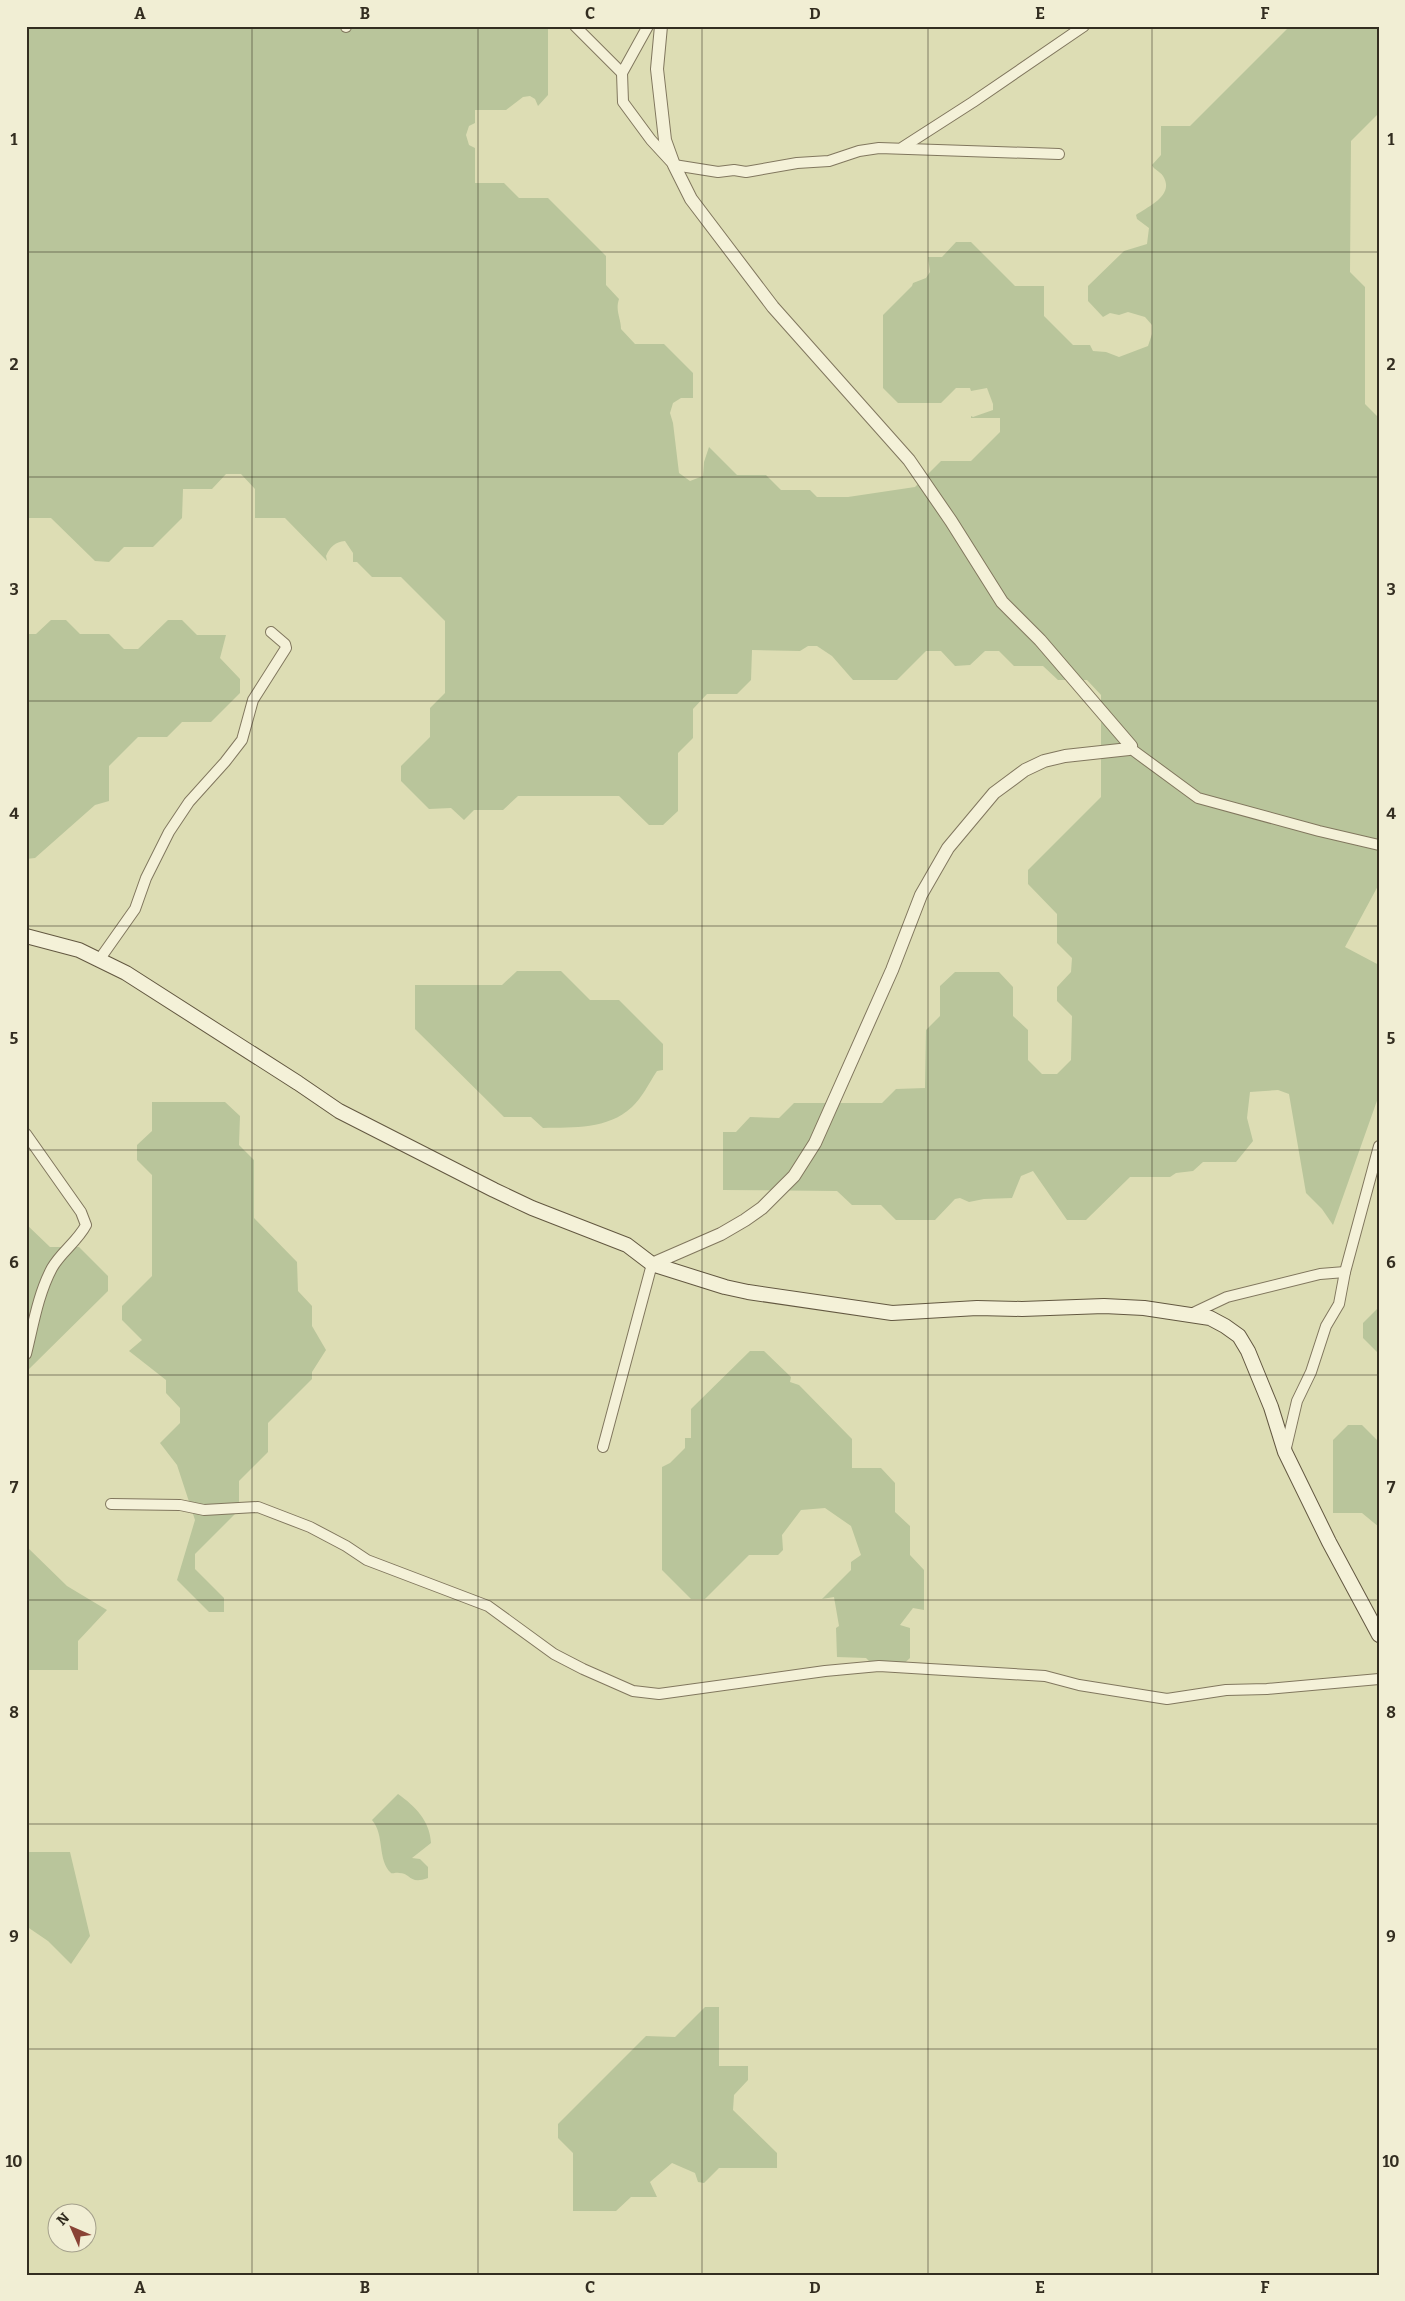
<svg xmlns="http://www.w3.org/2000/svg" width="1405" height="2301" viewBox="0 0 1405 2301" font-family="Bitter,serif">
<style>
.farmland{fill:#ddddb4;fill-rule:evenodd}
.green{fill:#b9c59b}
.lines{fill:none;stroke-linecap:round;stroke-linejoin:round}
.minor-casing{stroke:#81775e;stroke-width:12}
.tertiary-casing{stroke:#81775e;stroke-width:14}
.secondary-casing{stroke:#635841;stroke-width:16}
.minor{stroke:#f4f1d8;stroke-width:10}
.tertiary{stroke:#f4f1d8;stroke-width:12}
.secondary{stroke:#f4f1d8;stroke-width:14}
.grid{fill:none;stroke:#332d20;stroke-width:1;stroke-opacity:0.55}
.neatline{fill:none;stroke:#332d20;stroke-width:2}
.grid-label{font-size:16px;text-anchor:middle;font-weight:bold;fill:#332d20}
</style>
<rect width="100%" height="100%" fill="#e8e4c6"/>
<!-- farmland -->
<path class="farmland" d="M26 26H1379V2275H26ZM58 2214H88V2244H58Z"/>
<!-- green -->
<g class="green">
<path d="M26 26H548V95L538 106 535 99 530 96 523 97 506 110H475V123L469 126 466 135 469 145 475 148V183H504L519 198H548L606 256V285L619 299C615 311 621 318 621 329L635 344H664L693 373V398H681L673 403 670 413 673 423 679 473 690 481 703 476 704 462 709 447 737 475H766L781 490H810L817 497H848L915 487 941 461H971L1000 432V418H971V416L973 417 993 410V404L987 388 971 391 970 388H956L941 403H898L883 388V315L912 286 913 283 926 278 930 272 928 257H942L956 242H971L1015 286H1044V316L1073 345H1090L1093 351 1106 352 1119 357 1148 346 1152 334V325L1145 317 1128 312 1119 315 1110 313 1103 317 1088 301V286L1124 251 1147 244 1149 228 1137 219 1136 215C1149 206 1175 195 1163 176 1160 171 1154 170 1152 165L1161 155V126H1190L1290 26H1379V113L1351 141 1350 272 1365 287V404L1379 418V884L1345 947 1379 965V1095L1333 1225 1322 1209 1306 1193 1289 1094 1278 1090 1250 1092 1247 1118 1253 1141 1236 1162H1203L1193 1171 1176 1173 1170 1177H1130L1086 1220H1067L1033 1171 1021 1176 1012 1198 984 1199 969 1202 960 1198 955 1199 935 1220H896L881 1205H852L837 1191 723 1190V1132H736L750 1117 779 1118 794 1103H882L896 1089 925 1088 926 1030 940 1016V986L955 972H999L1013 987V1016L1028 1030V1060L1042 1074H1057L1071 1060 1072 1016 1057 1001V987L1071 972 1072 958 1057 943V914L1028 884V870L1101 797V695L1087 680H1058L1043 666H1014L999 651H985L970 665 955 666 941 651H926L897 680H853L832 656 817 646H808L800 651 752 650 751 680 737 694H707L693 709V738L678 753V811L663 825H649L619 796H518L503 810H474L464 820 451 808 429 809 401 781V766L430 737V708L445 693V621L401 577H372L357 562H353V553L345 541C335 542 330 547 326 556L327 561 285 518H255V489L241 474H226L212 489H183L182 518 153 547H124L109 562 95 561 51 518H26Z"/>
<polygon points="51,620 66,620 80,634 109,634 124,649 138,649 168,620 182,620 197,635 226,635 220,658 240,679 240,693 211,722 182,722 167,737 138,737 109,766 109,801 95,805 35,858 26,859 26,634 36,634"/>
<path d="M517 971H561L590 1000H619L663 1044V1070L657 1071C649 1083 642 1098 632 1107 607 1130 574 1127 543 1128L531 1117H504L415 1029V985H502Z"/>
<polygon points="152,1102 225,1102 240,1116 239,1145 254,1160 254,1218 297,1262 298,1291 312,1306 312,1326 326,1350 312,1372 312,1379 268,1423 268,1452 239,1481 239,1510 195,1554 195,1569 224,1598 224,1612 209,1612 177,1580 195,1520 177,1465 160,1443 180,1423 180,1408 166,1393 166,1380 129,1351 142,1340 122,1320 122,1306 152,1276 152,1175 137,1160 137,1145 152,1131"/>
<polygon points="26,1224 50,1247 79,1247 108,1276 108,1291 26,1372"/>
<polygon points="1379,1307 1379,1354 1363,1338 1363,1323"/>
<polygon points="750,1351 764,1351 791,1377 790,1382 799,1385 852,1439 852,1468 881,1468 895,1483 895,1512 910,1526 910,1555 924,1570 924,1610 913,1608 900,1625 910,1628 910,1658 895,1672 880,1672 866,1658 837,1657 836,1628 839,1626 834,1597 822,1599 851,1570 851,1562 861,1555 851,1526 825,1508 801,1510 782,1535 783,1550 778,1555 749,1555 705,1599 691,1599 662,1570 662,1467 670,1463 685,1448 685,1438 691,1438 691,1409"/>
<polygon points="1348,1425 1362,1425 1379,1442 1379,1527 1362,1513 1333,1513 1333,1440"/>
<polygon points="26,1546 67,1586 107,1610 78,1641 78,1670 26,1670"/>
<path d="M398 1794C415 1806 430 1821 431 1843L412 1858 420 1859 428 1867V1878C409 1885 411 1873 399 1873 396 1872 393 1874 391 1873 377 1860 385 1835 372 1820Z"/>
<polygon points="26,1852 70,1852 90,1936 71,1964 48,1941 26,1926"/>
<polygon points="705,2007 719,2007 719,2066 748,2066 748,2080 734,2095 733,2110 777,2153 777,2168 719,2168 704,2183 698,2182 695,2173 672,2163 650,2182 657,2197 631,2197 616,2211 573,2211 573,2153 558,2138 558,2124 646,2036 675,2037"/>
</g>
<g class="lines">
<defs>
<g id="minor">
<polyline points="575,26 622,73"/>
<polyline points="648,26 622,73 623,102 651,140 674,165 718,172 734,170 746,172 797,163 829,161 859,151 879,148 1059,154"/>
<polyline points="346,27 346,26"/>
<polyline points="903,147 973,102 1084,26"/>
<polyline points="1130,748 1198,798 1319,831 1379,845"/>
<polyline points="99,960 135,909 146,878 169,832 189,802 225,762 242,740 253,700 286,648 285,644 271,632"/>
<path d="M26 1134 81 1212 86 1225C77 1242 61 1252 52 1268 38 1294 33 1326 26 1354"/>
<polyline points="1191,1314 1227,1297 1320,1274 1345,1272"/>
<polyline points="603,1447 652,1264"/>
<polyline points="1285,1452 1297,1401 1311,1372 1326,1326 1339,1304 1345,1272 1379,1146"/>
<polyline points="111,1504 180,1505 204,1510 258,1507 310,1527 346,1546 367,1560 488,1606 554,1654 583,1669 633,1691 659,1694 825,1671 879,1666 1045,1676 1079,1685 1167,1699 1226,1690 1267,1689 1379,1679"/>
</g>
<polyline id="tertiary" points="652,1264 721,1234 745,1220 762,1208 794,1176 815,1143 892,970 921,895 948,848 994,793 1025,770 1044,761 1065,756 1129,749 1131,746 1040,640 1002,602 951,521 909,460 773,307 691,199 674,165 665,140 657,69 661,26"/>
<polyline id="secondary" points="26,936 79,950 126,973 298,1083 339,1111 494,1190 532,1208 627,1245 652,1264 725,1287 748,1292 892,1313 977,1308 1022,1309 1104,1306 1144,1308 1210,1318 1225,1326 1239,1336 1248,1351 1271,1407 1285,1452 1329,1542 1379,1635"/>
</defs>
<!-- minor casing -->
<use href="#minor" class="minor-casing"/>
<!-- tertiary casing -->
<use href="#tertiary" class="tertiary-casing"/>
<!-- secondary casing -->
<use href="#secondary" class="secondary-casing"/>
<!-- minor -->
<use href="#minor" class="minor"/>
<!-- tertiary -->
<use href="#tertiary" class="tertiary"/>
<!-- secondary -->
<use href="#secondary" class="secondary"/>
</g>
<!-- grid -->
<path class="grid" d="M252 26V2275M478 26V2275M702 26V2275M928 26V2275M1152 26V2275M26 252H1379M26 477H1379M26 701H1379M26 926H1379M26 1150H1379M26 1375H1379M26 1600H1379M26 1824H1379M26 2049H1379"/>
<!-- border -->
<rect width="1405" height="2301" fill="none" stroke="#f1eed4" stroke-width="55"/>
<!-- north arrow -->
<g transform="translate(72 2228) rotate(315)"><circle r="24" fill="#f1eed4" stroke="#a5a18c"/>
<path d="M0-4L9 19L0 12L-9 19Z" fill="#894335"/>
<text y="-8" font-size="14" font-weight="bold" text-anchor="middle" fill="#332d20">N</text>
</g>
<rect x="28" y="28" width="1350" height="2246" class="neatline"/>
<g class="grid-label">
<text x="140" y="19">A</text>
<text x="365" y="19">B</text>
<text x="590" y="19">C</text>
<text x="815" y="19">D</text>
<text x="1040" y="19">E</text>
<text x="1265" y="19">F</text>
<text x="14" y="145">1</text>
<text x="1391" y="145">1</text>
<text x="14" y="370">2</text>
<text x="1391" y="370">2</text>
<text x="14" y="595">3</text>
<text x="1391" y="595">3</text>
<text x="14" y="819">4</text>
<text x="1391" y="819">4</text>
<text x="14" y="1044">5</text>
<text x="1391" y="1044">5</text>
<text x="14" y="1268">6</text>
<text x="1391" y="1268">6</text>
<text x="14" y="1493">7</text>
<text x="1391" y="1493">7</text>
<text x="14" y="1718">8</text>
<text x="1391" y="1718">8</text>
<text x="14" y="1942">9</text>
<text x="1391" y="1942">9</text>
<text x="14" y="2167">10</text>
<text x="1391" y="2167">10</text>
<text x="140" y="2293">A</text>
<text x="365" y="2293">B</text>
<text x="590" y="2293">C</text>
<text x="815" y="2293">D</text>
<text x="1040" y="2293">E</text>
<text x="1265" y="2293">F</text>
</g>
</svg>
